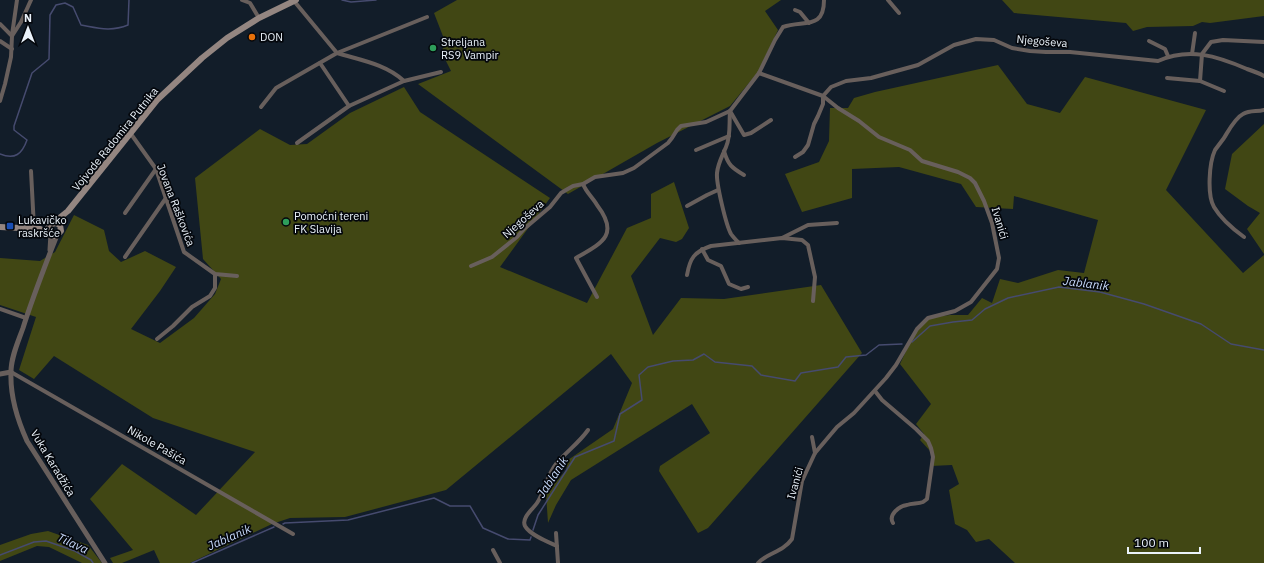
<svg xmlns="http://www.w3.org/2000/svg" width="1264" height="563" viewBox="0 0 1264 563" font-family="'IBM Plex Sans',sans-serif">
<style>
.green{fill:#414714}
.lines{fill:none;stroke-linecap:round;stroke-linejoin:round}
.stream{stroke:#464b6f;stroke-width:1.5}
.minor{stroke:#685f5c;stroke-width:4}
.tertiary{stroke:#685f5c;stroke-width:5}
.secondary{stroke:#948681;stroke-width:6}
.food-dot{fill:#e8710a;stroke:#04070c;stroke-width:1.5}
.leisure-dot{fill:#2e9e5b;stroke:#04070c;stroke-width:1.5}
.transit-dot{fill:#1a4fb4;stroke:#04070c;stroke-width:1.5}
.labels{text-anchor:middle;dominant-baseline:central;stroke-width:3.5;stroke-linejoin:round;paint-order:stroke}
.poi-label{font-size:11px;fill:#eaf2fa;stroke:#04070c;text-anchor:start}
.street-label{font-size:11px;fill:#eaf2fa;stroke:#04070c}
.water-label{font-size:12px;font-style:italic;fill:#c7d9fa;stroke:#04070c}
</style>
<rect width="100%" height="100%" fill="#121d29"/>
<!-- green -->
<g class="green">
<polygon points="457,0 781,0 765,11 778,30 758,72 730,106 657,143 568,194 418,84 451,71 441,51 446,44 434,13"/>
<polygon points="1002,0 1264,0 1264,16 1210,23 1202,22 1193,26 1147,27 1133,31 1126,23 1014,13"/>
<polygon points="998,65 1027,104 1060,113 1085,77 1206,110 1166,190 1243,273 1264,255 1264,563 1015,563 989,539 976,542 967,530 955,524 949,490 959,484 952,465 931,466 931,452 920,440 924,434 916,424 931,404 900,364 912,338 928,318 950,315 968,315 982,298 992,303 1000,279 1018,283 1058,270 1084,273 1098,220 1014,196 1013,209 976,207 961,184 899,167 852,169 852,198 802,212 785,174 819,162 829,141 830,108 848,108 854,98 875,92"/>
<polygon points="404,87 420,112 550,198 500,267 587,303 627,228 651,218 651,194 674,182 689,228 682,239 676,242 660,238 631,276 653,335 681,298 724,299 821,285 862,353 708,528 698,533 659,471 660,466 710,433 692,404 571,480 556,505 548,523 546,494 566,470 568,460 613,429 632,383 611,354 446,490 345,517 290,518 272,524 190,563 160,563 154,550 122,563 113,563 110,558 133,550 90,499 122,464 196,515 255,452 153,418 54,356 34,379 19,370 36,317 0,305 0,258 40,261 55,252 74,215 104,230 109,251 121,262 145,251 176,267 160,291 131,329 160,343 194,318 215,294 221,279 203,259 195,178 260,129 290,145 307,144 350,113"/>
<polygon points="1264,124 1264,254 1247,229 1260,213 1248,206 1225,189 1232,154"/>
<polygon points="48,531 88,545 102,563 82,563 49,547 37,546 0,561 0,545 31,534"/>
</g>
<g class="lines">
<!-- stream -->
<g class="stream">
<polyline points="342,0 351,2 376,0"/>
<path d="M0 154C15 160 22 154 27 140L14 130V126L32 73 49 59 50 15 56 5 65 3 73 7 81 25C98 28 111 32 128 25L129 0"/>
<polyline points="912,342 930,326 953,322 972,320 985,309 1008,298 1059,287 1100,292 1144,304 1201,324 1231,344 1264,350"/>
<polyline points="283,524 285,523 348,520 434,498 450,506 470,506 483,528 508,539 530,540 531,537"/>
<polyline points="533,530 538,515 575,457 614,441 620,414 642,400 639,375 648,367 673,361 693,360 704,354 715,362 752,366 761,375 795,381 801,373 838,367 846,357 866,355 879,345 902,344"/>
<polyline points="0,555 34,542 46,541 75,551 91,560 93,563"/>
<polyline points="192,563 274,527"/>
</g>
<!-- minor -->
<g class="minor">
<polyline points="242,0 250,3 259,18"/>
<polyline points="888,0 899,13"/>
<polyline points="294,1 337,53 427,17"/>
<polyline points="795,10 800,12 809,23"/>
<polyline points="0,24 12,36"/>
<polyline points="12,35 17,0"/>
<polyline points="0,41 12,49"/>
<polyline points="1149,41 1165,49 1168,56"/>
<polyline points="1192,54 1195,33"/>
<polyline points="320,63 349,106"/>
<path d="M759 73 823 96 831 87 846 81 871 78 918 65 954 45 976 39 994 40 1012 48 1030 51 1046 52H1070L1158 61C1189 47 1217 56 1247 69 1253 71 1259 73 1264 76"/>
<polyline points="1167,78 1200,81 1224,91"/>
<polyline points="404,81 441,72"/>
<polyline points="1200,81 1202,54 1211,42 1223,40 1264,42"/>
<polyline points="0,101 5,84 11,57 12,36 21,22 31,0"/>
<path d="M261 107 276 88 337 53C360 60 386 64 404 81L349 106 297 143"/>
<path d="M730 111C729 123 731 136 726 147 722 157 718 163 717 173 716 183 726 225 731 234 733 237 736 240 739 243"/>
<polyline points="730,111 744,135 751,133 771,120"/>
<polyline points="131,134 156,169 184,252 215,274 237,276"/>
<polyline points="696,150 729,136"/>
<path d="M724 151C728 165 732 168 744 175"/>
<polyline points="795,157 803,152 808,145 814,124 818,116 823,104 823,96"/>
<polyline points="31,171 34,228"/>
<path d="M583 184C586 192 593 198 597 205 620 235 602 243 576 258L597 297"/>
<polyline points="687,206 707,195 718,190"/>
<polyline points="125,213 156,169"/>
<path d="M1244 237C1233 229 1221 219 1214 207 1207 195 1209 163 1215 150 1218 146 1221 142 1224 138 1229 130 1235 118 1243 114 1250 110 1257 112 1264 110"/>
<polyline points="782,238 808,225 837,223"/>
<polyline points="702,249 708,260 721,266 729,284 741,289 748,287"/>
<polyline points="125,257 166,198"/>
<path d="M471 266 492 257 517 237 524 229 550 207 561 193 566 190 573 186 583 184 595 177 623 173 634 168 668 143 672 138 677 130 681 126 706 122 730 111 759 73 775 40 783 27C804 20 824 30 824 0"/>
<path d="M687 275C690 258 694 252 711 246L782 238 802 240 808 245 815 277 813 301"/>
<polyline points="0,309 26,318"/>
<polyline points="157,339 173,326 192,307 210,296 215,288 215,274"/>
<polyline points="11,372 293,534"/>
<path d="M875 391 882 400 916 429 928 441 931 448 933 457 927 499 923 502C918 504 912 503 907 505 899 506 888 515 893 523"/>
<polyline points="812,437 815,453"/>
<polyline points="556,533 558,563"/>
<path d="M557 546C548 542 530 535 525 526 521 518 533 509 537 503 545 491 547 475 556 464 566 452 579 443 588 430"/>
<polyline points="493,550 500,563"/>
<path d="M758 563C768 552 782 553 792 539L802 481 815 453 837 427 854 413 886 378 896 365 917 329 928 318 955 311 971 302 997 269 999 258 992 223 984 201 975 183 970 178 958 172 922 161 910 150 879 137 859 121 838 108 823 96"/>
</g>
<!-- tertiary -->
<g class="tertiary">
<path d="M57 235C45 266 33 296 23 328 18 342 11 357 11 372 10 396 17 419 27 441L105 563"/>
<polyline points="50,250 51,234"/>
<polyline points="0,374 11,372"/>
</g>
<!-- secondary -->
<g class="secondary">
<polyline points="53,223 68,211 157,100 202,58 227,38 259,18 296,0"/>
<polyline points="0,227 40,229 54,236 57,235 61,231 60,225 56,223 51,224 48,228 49,233"/>
</g>
</g>
<!-- markers -->
<circle class="food-dot" cx="252" cy="37" r="4"/>
<g class="leisure-dot">
<circle cx="433" cy="48" r="4"/>
<circle cx="286" cy="222" r="4"/>
</g>
<rect class="transit-dot" x="6" y="222" width="8" height="8" rx="2"/>
<g class="labels">
<!-- poi labels -->
<g class="poi-label">
<text x="260" y="37">DON</text>
<text x="441" y="42">Streljana<tspan x="441" dy="13">RS9 Vampir</tspan></text>
<text x="294" y="216">Pomoćni tereni<tspan x="294" dy="13">FK Slavija</tspan></text>
<text x="18" y="220">Lukavičko<tspan x="18" dy="13">raskršće</tspan></text>
</g>
<!-- street labels -->
<g class="street-label">
<text transform="translate(1042 41) rotate(5)">Njegoševa</text>
<text transform="translate(115 139) rotate(-51)">Vojvode Radomira Putnika</text>
<text transform="translate(176 205) rotate(69)">Jovana Raškovića</text>
<text transform="translate(523 219) rotate(-42)">Njegoševa</text>
<text transform="translate(1000 223) rotate(74)">Ivanići</text>
<text transform="translate(157 445) rotate(30)">Nikole Pašića</text>
<text transform="translate(53 463) rotate(59)">Vuka Karadžića</text>
<text transform="translate(795 483) rotate(-74)">Ivanići</text>
</g>
<!-- water labels -->
<g class="water-label">
<text transform="translate(1086 283) rotate(7)">Jablanik</text>
<text transform="translate(552 477) rotate(-57)">Jablanik</text>
<text transform="translate(229 537) rotate(-24)">Jablanik</text>
<text transform="translate(73 543) rotate(25)">Tilava</text>
</g>
</g>
<!-- north arrow -->
<g transform="translate(28 28)" stroke="#04070c" stroke-width="3" paint-order="stroke">
<path d="M0-3L7 15L0 10L-7 15Z" fill="#eaf2fa"/>
<text y="-6" font-size="11" font-weight="bold" text-anchor="middle" fill="#eaf2fa">N</text>
</g>
<!-- scale -->
<path d="M1128 547v6h72v-6" fill="none" stroke="#eaf2fa" stroke-width="2"/>
<text x="1134" y="547" font-size="12" fill="#eaf2fa" stroke="#04070c" stroke-width="3" paint-order="stroke">100 m</text>
</svg>
